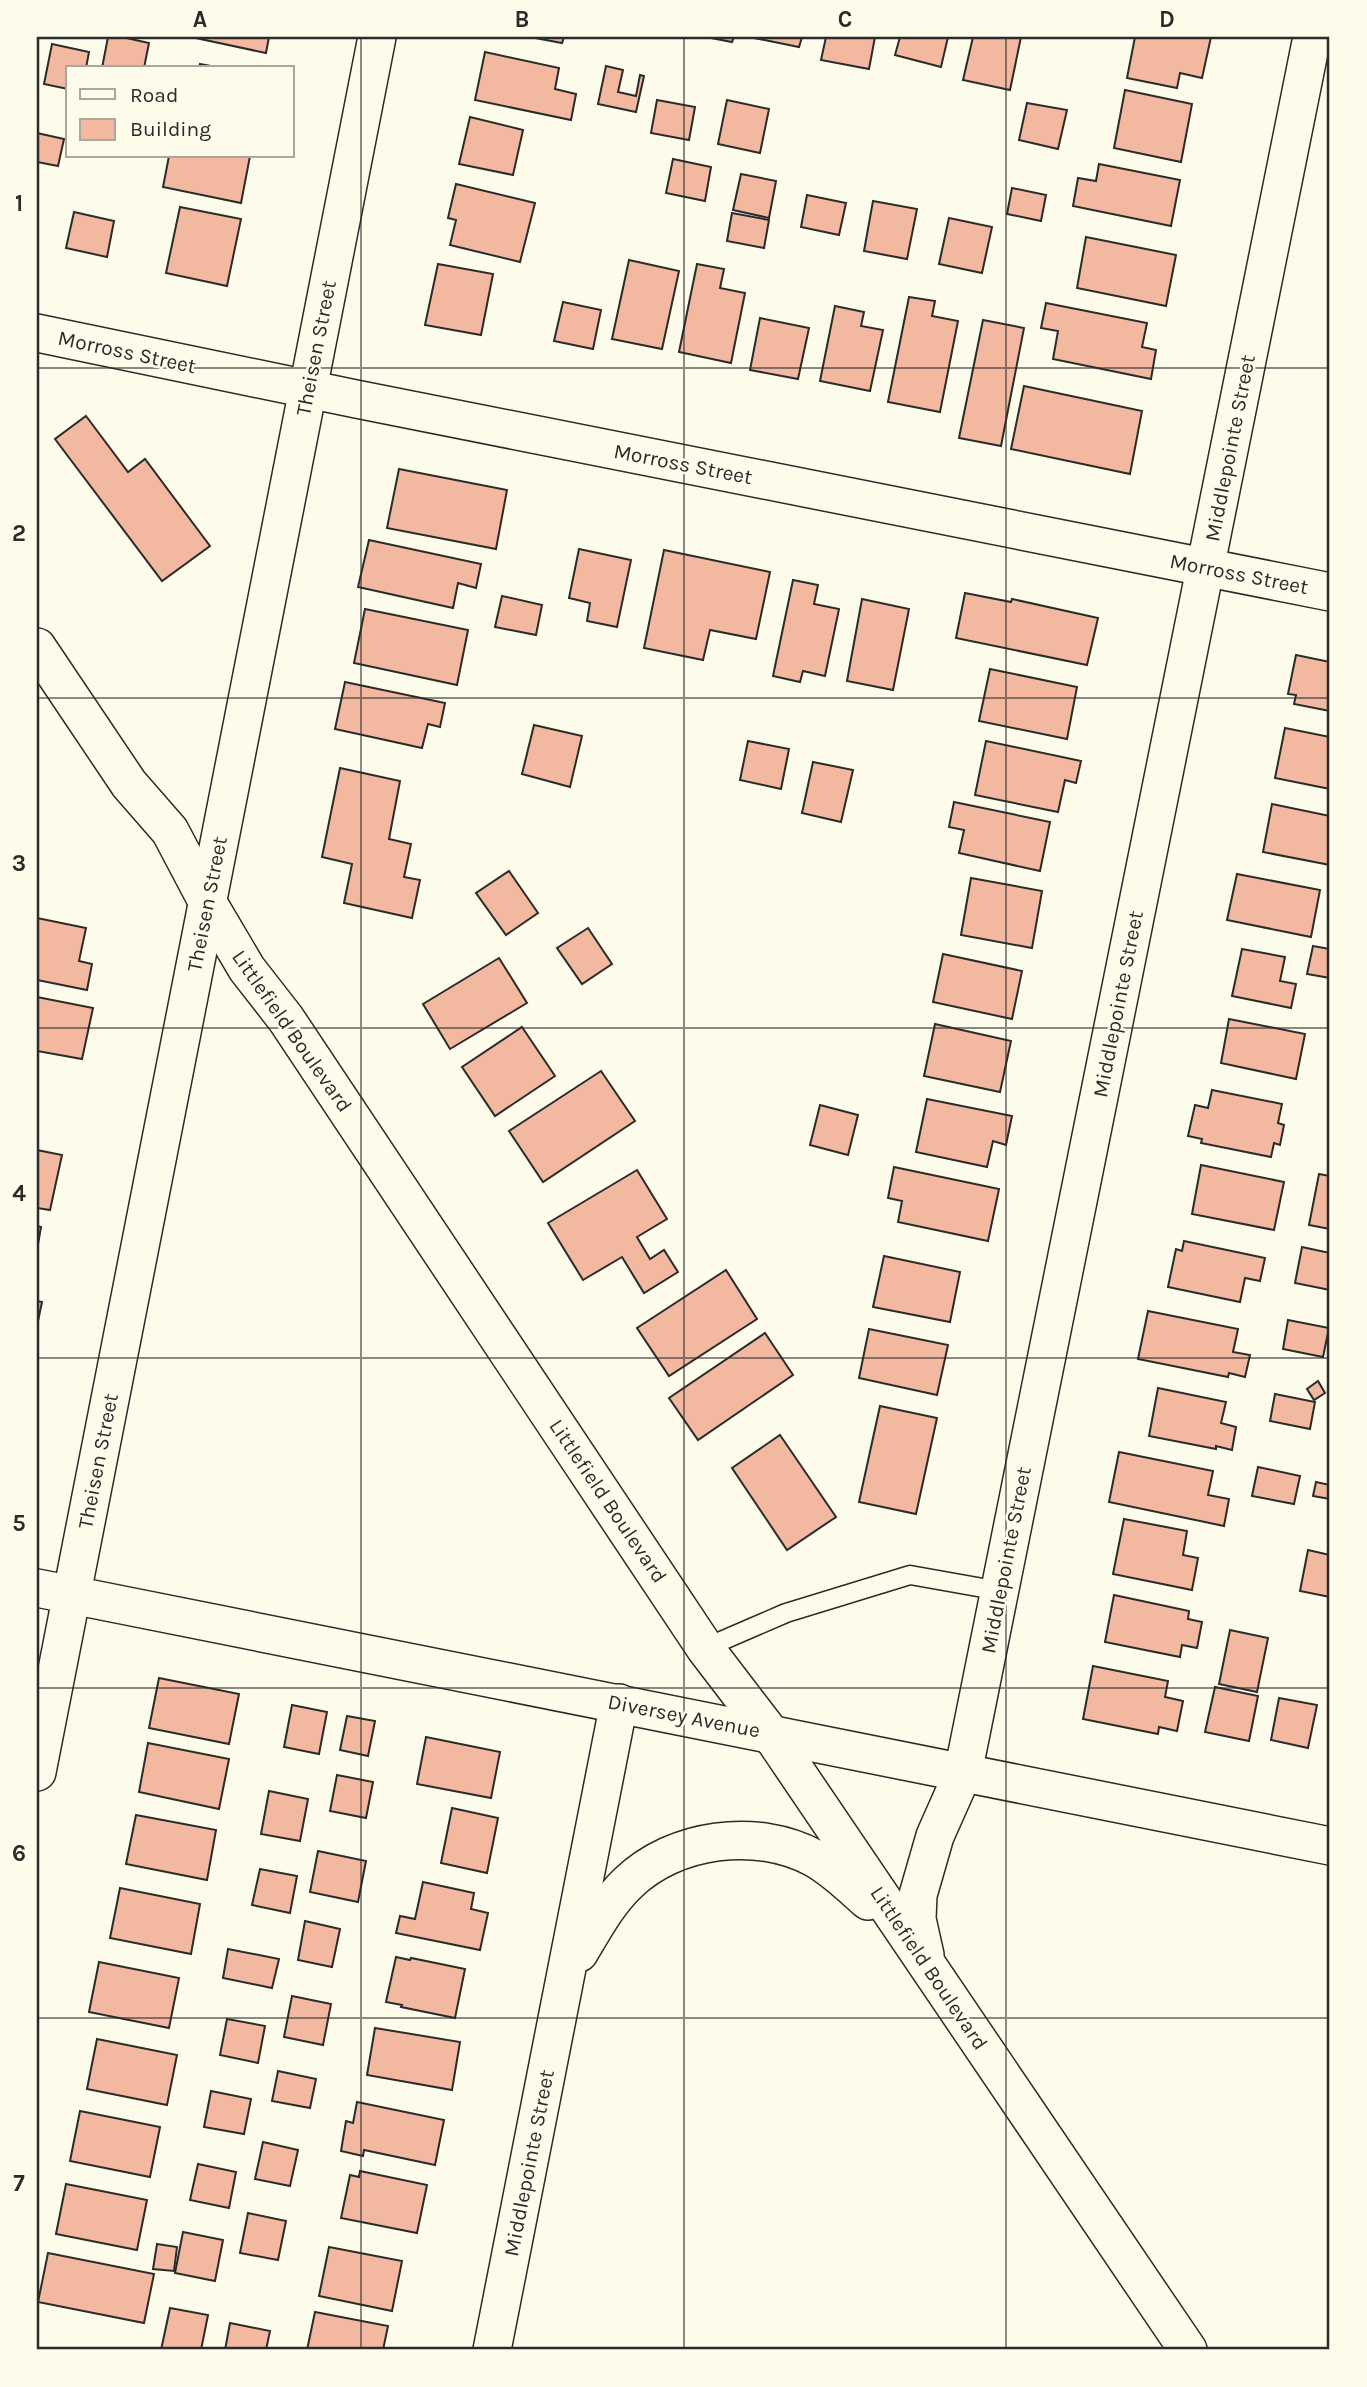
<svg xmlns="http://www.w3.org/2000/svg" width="1367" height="2387" viewBox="0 0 1367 2387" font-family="Karla,sans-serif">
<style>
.building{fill:#f2b8a0;stroke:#2b2b2b;stroke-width:2}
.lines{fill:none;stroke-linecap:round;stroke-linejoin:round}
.service-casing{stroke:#2b2b2b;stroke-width:21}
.minor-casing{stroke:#2b2b2b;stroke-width:40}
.service{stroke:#fdfbea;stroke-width:18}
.minor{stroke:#fdfbea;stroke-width:37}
.grid{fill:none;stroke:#2b2b2b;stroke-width:2;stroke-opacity:0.55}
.labels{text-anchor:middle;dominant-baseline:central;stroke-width:5;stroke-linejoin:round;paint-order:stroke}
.street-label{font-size:21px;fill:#2b2b2b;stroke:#fdfbea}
.neatline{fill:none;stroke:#2b2b2b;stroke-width:2.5}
.grid-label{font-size:23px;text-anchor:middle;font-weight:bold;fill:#2b2b2b}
</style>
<rect width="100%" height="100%" fill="#fdfbea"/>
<!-- building -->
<g class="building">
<polygon points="108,37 122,37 149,43 144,68 102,68"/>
<polygon points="191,37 269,37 266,53"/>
<polygon points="530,37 564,37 562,43"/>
<polygon points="706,37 734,37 732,42"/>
<polygon points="749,37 802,37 799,47"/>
<polygon points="826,37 875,37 869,69 821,60"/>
<polygon points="900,37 948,37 941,67 895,55"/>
<polygon points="973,37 1021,37 1010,90 963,80"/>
<polygon points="1135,37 1211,37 1202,78 1180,73 1177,88 1127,78"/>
<polygon points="52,44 89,52 86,68 68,68 68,89 44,84"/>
<polygon points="485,52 559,68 555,89 576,94 571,120 475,100"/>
<polygon points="200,64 222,68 199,68"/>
<polygon points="606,66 623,70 618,92 636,96 640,75 644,76 636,112 598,104"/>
<polygon points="1125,90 1192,104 1181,162 1114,148"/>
<polygon points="657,100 695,107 689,140 651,133"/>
<polygon points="727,100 769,109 760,153 718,144"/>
<polygon points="1027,103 1067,110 1058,149 1019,140"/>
<polygon points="470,117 523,130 513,175 459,164"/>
<polygon points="37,133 64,139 58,166 37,162"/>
<polygon points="169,156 250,156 241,203 163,187"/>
<polygon points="673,159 711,167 705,201 666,193"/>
<polygon points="1099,164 1180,180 1171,226 1073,206 1078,178 1096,181"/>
<polygon points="741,174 776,181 769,218 733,210"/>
<polygon points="456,184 535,203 520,262 450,245 456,220 448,218"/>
<polygon points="1012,188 1046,195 1041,221 1007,214"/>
<polygon points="807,195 846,203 839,235 801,227"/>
<polygon points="873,201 917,209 907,259 864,251"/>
<polygon points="180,207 241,219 227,286 166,273"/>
<polygon points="74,212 114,221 107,257 66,248"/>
<polygon points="732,213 769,220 764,248 727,241"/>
<polygon points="949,218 992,227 982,273 939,264"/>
<polygon points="1086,237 1176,255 1166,306 1077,288"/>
<polygon points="629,260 679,271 662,349 612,339"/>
<polygon points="438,264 493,274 481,335 425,325"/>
<polygon points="697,264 724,269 720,288 745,293 731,363 679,352"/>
<polygon points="909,297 935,301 932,316 958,321 940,412 888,402"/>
<polygon points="563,302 601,310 593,349 554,341"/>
<polygon points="1046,303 1147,323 1142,347 1156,350 1151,379 1053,359 1058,331 1041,328"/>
<polygon points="835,306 864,312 861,326 883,330 870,391 820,381"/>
<polygon points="760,318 809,328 798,379 750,370"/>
<polygon points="983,320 1024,328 1001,446 959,438"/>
<polygon points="1024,386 1142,411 1130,474 1011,449"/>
<polygon points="86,416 128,472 145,459 210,546 162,581 55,439"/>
<polygon points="399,469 507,490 496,549 387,528"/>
<polygon points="369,540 481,564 476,588 458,583 453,608 358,587"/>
<polygon points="579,549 631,560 617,627 587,621 590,603 569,598"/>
<polygon points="664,550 770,572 756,639 710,630 703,660 644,648"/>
<polygon points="793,580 818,585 814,604 839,609 825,676 803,671 800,682 773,676"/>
<polygon points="965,593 1011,602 1012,599 1098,618 1087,665 956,638"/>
<polygon points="502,596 542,605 536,635 495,627"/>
<polygon points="862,599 909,609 893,690 847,681"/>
<polygon points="365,609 468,630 457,685 354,663"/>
<polygon points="1296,655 1330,662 1330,711 1294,704 1296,695 1288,694"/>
<polygon points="990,669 1077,687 1067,739 979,721"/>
<polygon points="345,682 445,703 440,727 428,724 422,748 335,729"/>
<polygon points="534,725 582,736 570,787 522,774"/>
<polygon points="1285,728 1330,737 1330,789 1275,778"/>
<polygon points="748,741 789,749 781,789 740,780"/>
<polygon points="986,741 1081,761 1076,783 1065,780 1058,812 975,795"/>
<polygon points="813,762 853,770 841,822 802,813"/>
<polygon points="340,768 400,781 389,839 411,844 404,877 420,880 412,918 344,903 352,864 322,857"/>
<polygon points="954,802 1050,822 1040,871 959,853 964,830 949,827"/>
<polygon points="1272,804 1330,816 1330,865 1263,852"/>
<polygon points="509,871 538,913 506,935 476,893"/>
<polygon points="1237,874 1320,890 1311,937 1227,920"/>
<polygon points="971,878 1042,891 1032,948 961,935"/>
<polygon points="37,918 86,928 79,961 92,964 87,990 37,980"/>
<polygon points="588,928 612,964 582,984 557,948"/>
<polygon points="1313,946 1330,949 1330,978 1307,974"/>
<polygon points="1242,949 1285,957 1280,981 1296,984 1291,1008 1232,996"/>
<polygon points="943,954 1022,971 1012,1019 933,1002"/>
<polygon points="499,958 527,1003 450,1049 423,1004"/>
<polygon points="37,997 93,1008 82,1059 37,1051"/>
<polygon points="1229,1019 1305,1034 1296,1079 1221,1063"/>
<polygon points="935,1024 1011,1041 1000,1092 924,1076"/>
<polygon points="522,1027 555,1076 495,1116 462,1067"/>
<polygon points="601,1071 635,1121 543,1182 509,1131"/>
<polygon points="1212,1090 1282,1104 1278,1123 1284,1125 1280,1145 1274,1143 1271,1157 1201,1143 1202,1139 1188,1136 1195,1105 1208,1108"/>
<polygon points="927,1099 1012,1116 1006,1145 993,1141 987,1167 916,1152"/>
<polygon points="820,1105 858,1115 848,1155 810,1145"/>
<polygon points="37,1150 62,1155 50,1210 37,1208"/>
<polygon points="1201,1165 1284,1182 1274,1230 1192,1214"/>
<polygon points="894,1167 999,1189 988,1241 898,1222 902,1201 888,1198"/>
<polygon points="637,1170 667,1219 637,1237 650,1259 664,1250 678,1272 644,1293 622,1257 583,1280 548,1223"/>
<polygon points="1319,1174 1330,1176 1330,1229 1309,1225"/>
<polygon points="37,1226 41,1227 37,1250"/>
<polygon points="1184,1241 1265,1258 1260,1281 1245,1278 1240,1302 1168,1287 1176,1249 1182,1251"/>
<polygon points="1302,1247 1330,1253 1330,1290 1295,1283"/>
<polygon points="884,1256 960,1272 950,1322 873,1307"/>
<polygon points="726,1270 757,1319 669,1376 637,1328"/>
<polygon points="37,1301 42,1302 37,1326"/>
<polygon points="1148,1311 1238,1329 1233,1352 1250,1355 1245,1377 1229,1373 1228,1377 1138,1359"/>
<polygon points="1288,1320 1329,1328 1323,1357 1283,1349"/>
<polygon points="869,1329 948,1345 937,1395 859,1378"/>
<polygon points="765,1333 793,1375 698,1440 669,1398"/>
<polygon points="1318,1381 1325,1393 1314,1400 1307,1389"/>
<polygon points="1158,1388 1226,1402 1221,1423 1236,1427 1232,1450 1216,1446 1216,1449 1149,1436"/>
<polygon points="1275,1394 1315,1402 1310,1429 1270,1421"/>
<polygon points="880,1406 937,1418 916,1514 859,1502"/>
<polygon points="780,1435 836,1517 787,1550 732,1468"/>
<polygon points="1119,1452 1213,1471 1208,1495 1229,1499 1224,1526 1109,1502"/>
<polygon points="1258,1467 1300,1476 1294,1504 1252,1496"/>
<polygon points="1316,1482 1330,1485 1330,1499 1313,1496"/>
<polygon points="1124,1519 1187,1531 1183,1555 1198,1558 1192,1590 1113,1574"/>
<polygon points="1308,1550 1330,1555 1330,1597 1300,1591"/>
<polygon points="1114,1595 1189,1611 1188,1619 1202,1622 1197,1648 1182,1645 1180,1657 1105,1642"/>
<polygon points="1230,1630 1268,1638 1257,1692 1219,1684"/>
<polygon points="1093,1666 1168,1681 1165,1697 1183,1701 1177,1731 1159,1727 1158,1734 1083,1719"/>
<polygon points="159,1678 239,1694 229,1744 149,1728"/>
<polygon points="1215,1687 1258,1696 1249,1741 1205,1732"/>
<polygon points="1279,1698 1317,1705 1308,1748 1271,1740"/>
<polygon points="292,1705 327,1712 319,1754 284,1747"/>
<polygon points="347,1716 375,1721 368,1756 340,1750"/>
<polygon points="426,1737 500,1752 491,1798 417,1784"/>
<polygon points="148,1743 229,1759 219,1809 139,1792"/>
<polygon points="337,1775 373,1782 366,1818 330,1811"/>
<polygon points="269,1791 308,1799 300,1841 261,1834"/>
<polygon points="452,1808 498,1818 487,1873 441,1863"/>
<polygon points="136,1815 216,1830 207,1880 126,1864"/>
<polygon points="318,1851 366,1861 358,1902 310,1892"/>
<polygon points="260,1869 297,1876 290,1913 252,1905"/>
<polygon points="423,1882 474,1893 471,1909 488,1913 480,1950 396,1933 400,1916 415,1919"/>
<polygon points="120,1888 200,1904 191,1954 110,1938"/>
<polygon points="305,1921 340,1929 332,1967 298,1960"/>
<polygon points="228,1949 279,1959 272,1988 223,1978"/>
<polygon points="396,1957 410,1960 411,1958 465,1969 455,2018 401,2007 402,2005 386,2002"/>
<polygon points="99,1962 179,1978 169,2028 89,2012"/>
<polygon points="292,1996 331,2004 323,2045 284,2037"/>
<polygon points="227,2019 265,2026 258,2063 220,2055"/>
<polygon points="375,2028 460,2042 452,2090 367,2075"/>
<polygon points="97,2039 177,2055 167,2105 87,2089"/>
<polygon points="278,2071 316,2079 310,2108 272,2101"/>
<polygon points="211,2091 251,2099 244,2134 204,2127"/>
<polygon points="357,2102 444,2120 435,2165 364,2150 363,2156 341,2151 346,2121 353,2123"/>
<polygon points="80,2111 160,2127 150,2177 70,2161"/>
<polygon points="263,2142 298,2150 290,2186 255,2179"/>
<polygon points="198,2164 236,2172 229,2208 190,2200"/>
<polygon points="360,2171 427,2185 417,2233 341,2218 350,2175 359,2177"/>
<polygon points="66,2184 147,2200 137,2250 56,2234"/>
<polygon points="248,2213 286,2221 278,2260 240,2253"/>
<polygon points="183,2232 223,2240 215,2281 175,2273"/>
<polygon points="157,2244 177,2247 174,2271 153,2269"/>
<polygon points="329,2247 402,2261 392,2311 319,2296"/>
<polygon points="48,2253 154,2274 144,2323 38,2302"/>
<polygon points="170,2308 208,2315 201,2350 161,2350"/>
<polygon points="315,2312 388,2326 383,2350 307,2350"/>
<polygon points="230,2323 270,2331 266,2350 225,2350"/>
</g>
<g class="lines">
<defs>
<polyline id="service" points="705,1648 786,1613 910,1575 1000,1591"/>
<g id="minor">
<polyline points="37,333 356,399 1330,592"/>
<polyline points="37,647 129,784 170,831 208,903 247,969 286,1019 705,1648 770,1733 1188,2350"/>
<polyline points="37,1588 1330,1846"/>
<polyline points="37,1772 377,37"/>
<path d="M579 1953C594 1928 607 1903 628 1883 674 1838 757 1827 814 1858 834 1869 851 1886 868 1901"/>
<polyline points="925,1955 917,1919 918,1895 935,1836 963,1773 1312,37"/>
<polyline points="492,2350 619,1703"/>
</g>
</defs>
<!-- service casing -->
<use href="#service" class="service-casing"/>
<!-- minor casing -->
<use href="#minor" class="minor-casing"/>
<!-- service -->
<use href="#service" class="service"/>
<!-- minor -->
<use href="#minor" class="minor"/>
</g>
<!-- grid -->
<path class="grid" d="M361 37V2350M684 37V2350M1006 37V2350M37 368H1330M37 698H1330M37 1028H1330M37 1358H1330M37 1688H1330M37 2018H1330"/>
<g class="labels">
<!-- street labels -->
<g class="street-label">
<text transform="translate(316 348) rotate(-79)">Theisen Street</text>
<text transform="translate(127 352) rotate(12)">Morross Street</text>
<text transform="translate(1230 448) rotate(-79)">Middlepointe Street</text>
<text transform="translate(683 464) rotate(11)">Morross Street</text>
<text transform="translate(1239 574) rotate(11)">Morross Street</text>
<text transform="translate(207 904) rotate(-79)">Theisen Street</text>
<text transform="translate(1118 1004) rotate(-79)">Middlepointe Street</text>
<text transform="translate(292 1031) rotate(55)">Littlefield Boulevard</text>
<text transform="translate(98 1461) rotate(-79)">Theisen Street</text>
<text transform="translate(608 1501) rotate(56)">Littlefield Boulevard</text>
<text transform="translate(1006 1560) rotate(-79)">Middlepointe Street</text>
<text transform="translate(684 1716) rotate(11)">Diversey Avenue</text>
<text transform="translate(929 1968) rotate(56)">Littlefield Boulevard</text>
<text transform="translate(529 2163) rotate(-79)">Middlepointe Street</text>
</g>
</g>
<!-- border -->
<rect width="1367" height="2387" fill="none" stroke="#fdfbea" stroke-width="77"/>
<!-- legend -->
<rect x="66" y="66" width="228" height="91" fill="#fdfbea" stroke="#a9a89e" stroke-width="2"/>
<rect x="80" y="89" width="35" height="10" fill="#fdfbea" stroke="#a9a89e" stroke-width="2"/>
<text x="130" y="102" font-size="21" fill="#2b2b2b">Road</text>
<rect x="80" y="119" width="35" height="21" fill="#f2b8a0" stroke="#a9a89e" stroke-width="2"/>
<text x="130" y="136" font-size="21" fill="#2b2b2b">Building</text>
<rect x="38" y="38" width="1290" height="2310" class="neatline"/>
<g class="grid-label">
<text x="200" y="27">A</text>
<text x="522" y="27">B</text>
<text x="845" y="27">C</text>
<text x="1167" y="27">D</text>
<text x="19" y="211">1</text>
<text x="19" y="541">2</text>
<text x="19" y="871">3</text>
<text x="19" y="1201">4</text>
<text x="19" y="1531">5</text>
<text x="19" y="1861">6</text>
<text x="19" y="2191">7</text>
</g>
</svg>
